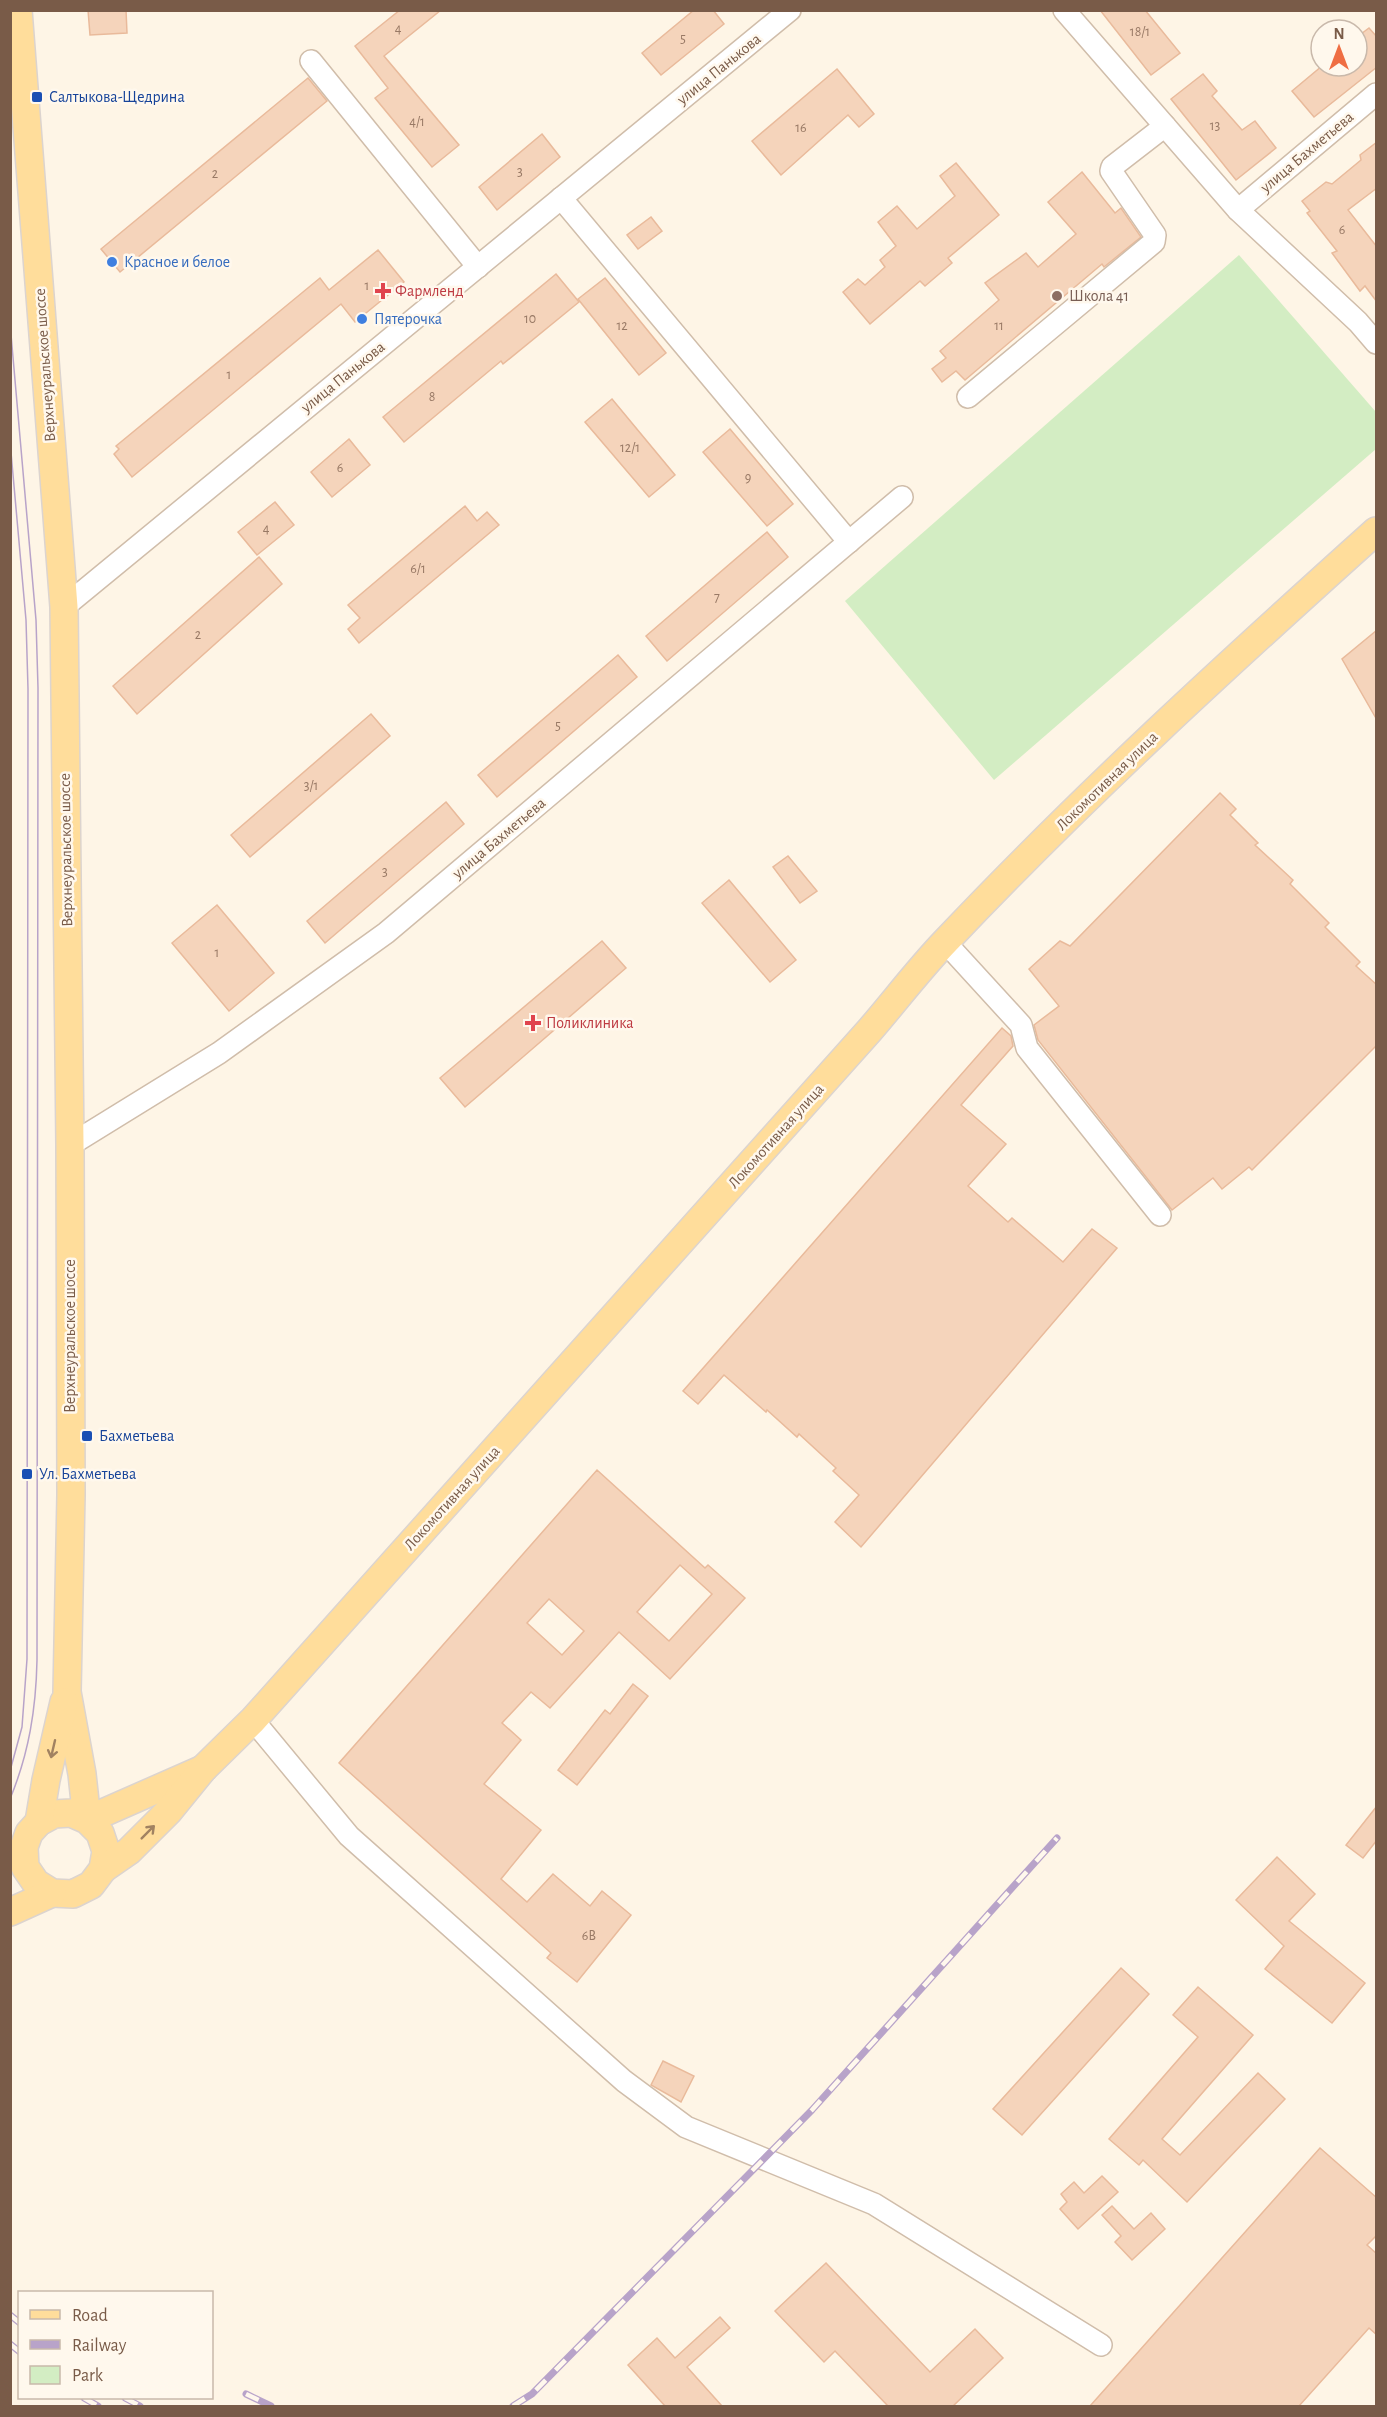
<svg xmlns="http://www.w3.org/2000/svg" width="1387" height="2417" viewBox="0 0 1387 2417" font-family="'Alegreya Sans',sans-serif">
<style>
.green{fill:#d3edc3}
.building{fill:#f5d4bb;stroke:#e9ba9b;stroke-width:1.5;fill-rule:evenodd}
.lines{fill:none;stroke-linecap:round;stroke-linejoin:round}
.minor-casing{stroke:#d0bdaa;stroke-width:24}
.major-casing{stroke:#dcd4cf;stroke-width:30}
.minor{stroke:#fff;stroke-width:21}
.major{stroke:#ffdd9b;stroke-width:27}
.tram{stroke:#b8a3c9;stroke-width:1.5}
.rail-casing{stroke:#b8a3c9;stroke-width:7}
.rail{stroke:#fff8ed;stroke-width:4.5;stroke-dasharray:14;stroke-linecap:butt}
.oneway{stroke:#a18261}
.transit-dot{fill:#1a4fb4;stroke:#fff8ed;stroke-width:2}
.shop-dot{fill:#3f7fe0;stroke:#fff8ed;stroke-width:2}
.health-dot{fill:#e0444e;stroke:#fff8ed;stroke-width:2}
.education-dot{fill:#8d6e63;stroke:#fff8ed;stroke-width:2}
.labels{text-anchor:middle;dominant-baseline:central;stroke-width:5;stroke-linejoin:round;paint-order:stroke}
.number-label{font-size:14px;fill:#987965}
.street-label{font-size:16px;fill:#795b48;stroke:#fff8ed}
.transit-label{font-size:16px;fill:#164399;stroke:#fff8ed;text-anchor:start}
.shop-label{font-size:16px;fill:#366cbe;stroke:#fff8ed;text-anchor:start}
.health-label{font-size:16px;fill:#be3a42;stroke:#fff8ed;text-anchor:start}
.education-label{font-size:16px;fill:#785e54;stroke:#fff8ed;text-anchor:start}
</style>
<rect width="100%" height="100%" fill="#fef5e6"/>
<!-- green -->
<polygon class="green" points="1239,255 1376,412 1376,449 994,780 845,601"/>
<!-- building -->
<g class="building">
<polygon points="88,10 126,10 127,33 90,35"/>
<polygon points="400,10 441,10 384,56 459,145 432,167 375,98 388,88 355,46"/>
<polygon points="694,10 713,10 724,24 661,75 642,53"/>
<polygon points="1100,10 1145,10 1180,53 1151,75"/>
<polygon points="1369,28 1377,37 1377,67 1314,117 1292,91 1322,66 1357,66 1357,37"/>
<polygon points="837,69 874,114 859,127 848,115 781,175 752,141"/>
<polygon points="1203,74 1217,91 1212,96 1242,130 1255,121 1276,148 1236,180 1171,99"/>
<polygon points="308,78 327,101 120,272 101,249"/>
<polygon points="542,134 560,157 497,210 479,187"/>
<polygon points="1377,142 1377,188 1348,210 1377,247 1377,302 1365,286 1360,291 1332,253 1337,251 1307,213 1310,211 1302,201 1326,182 1332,184 1361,160 1360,155"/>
<polygon points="956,163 999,215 948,258 952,263 925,286 920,281 870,324 843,292 858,279 865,285 885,267 880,260 896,246 878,222 897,206 917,229 955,196 940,176"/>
<polygon points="1082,172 1115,213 1121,208 1141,237 1104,267 1102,264 965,380 956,371 942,382 932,369 946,358 940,351 999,300 985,283 1026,253 1038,267 1076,234 1048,202"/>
<polygon points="651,217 662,231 638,249 627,235"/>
<polygon points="378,250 404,282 355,322 341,304 132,477 114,454 119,449 116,446 320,278 329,290"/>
<polygon points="556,274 579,302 503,364 501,361 404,442 383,417"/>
<polygon points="605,278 666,353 639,375 578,299"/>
<polygon points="612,399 675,475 649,497 585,422"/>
<polygon points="730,429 793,504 767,526 703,452"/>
<polygon points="349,439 370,465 332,497 311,472"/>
<polygon points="275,502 294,525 257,555 238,532"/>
<polygon points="465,506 477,521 487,512 499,525 359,643 348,629 360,618 348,605"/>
<polygon points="767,532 788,557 667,661 646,636"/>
<polygon points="259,557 282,584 137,714 113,686"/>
<polygon points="1377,630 1377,720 1342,659"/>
<polygon points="618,655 637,677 497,797 478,775"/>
<polygon points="371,714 390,736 250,857 231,835"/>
<polygon points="1220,793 1236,809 1230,815 1258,843 1255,845 1293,880 1290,884 1329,923 1325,927 1360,962 1356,966 1377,985 1377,1045 1252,1170 1249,1167 1222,1189 1213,1178 1172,1210 1038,1040 1034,1025 1059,1006 1029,969 1060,941 1070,946"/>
<polygon points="446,802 464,824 325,943 307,921"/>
<polygon points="788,856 817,891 800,903 773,867"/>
<polygon points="729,880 796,960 770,982 702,903"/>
<polygon points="217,905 274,973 229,1011 172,943"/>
<polygon points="602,941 626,968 465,1107 440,1078"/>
<polygon points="1002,1028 1011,1036 1013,1046 961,1105 1006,1144 968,1186 1008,1222 1012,1218 1063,1262 1092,1229 1117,1248 861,1547 835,1522 859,1495 833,1471 836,1468 799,1434 797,1437 767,1410 766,1412 724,1375 698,1404 683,1391"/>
<path d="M597 1470 705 1568 708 1565 745 1598 670 1679 619 1632 550 1708 531 1692 502 1723 521 1740 484 1784 541 1830 501 1879 527 1902 553 1874 590 1906 602 1891 631 1915 577 1982 547 1958 551 1953 339 1763ZM680 1565 712 1594 669 1641 637 1612ZM549 1599 584 1631 562 1655 527 1623Z"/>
<polygon points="633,1684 648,1696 577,1785 558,1770 605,1710 610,1714"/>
<polygon points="1377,1806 1377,1840 1363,1858 1346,1845"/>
<polygon points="1277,1857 1315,1894 1289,1921 1365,1983 1332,2023 1265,1969 1284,1946 1236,1900"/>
<polygon points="1121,1968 1149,1994 1022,2135 993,2109"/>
<polygon points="1198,1987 1253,2035 1162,2139 1180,2155 1258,2073 1285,2099 1187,2202 1143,2160 1139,2165 1109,2139 1198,2037 1173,2015"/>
<polygon points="663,2061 694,2076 681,2102 651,2085"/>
<polygon points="1320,2148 1377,2198 1377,2235 1367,2245 1377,2254 1377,2335 1369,2328 1299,2406 1090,2406"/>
<polygon points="1102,2176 1118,2192 1078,2229 1060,2209 1067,2202 1061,2194 1074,2182 1084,2193"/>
<polygon points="1112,2206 1134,2229 1151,2213 1165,2229 1132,2260 1115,2242 1121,2236 1102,2215"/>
<polygon points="826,2263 930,2372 975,2329 1003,2358 953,2406 888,2406 835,2351 824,2362 775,2311"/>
<polygon points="720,2317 730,2328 687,2367 722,2406 665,2406 628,2365 657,2338 675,2358"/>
</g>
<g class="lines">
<defs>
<g id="minor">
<polyline points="1064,10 1238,210 1358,322 1376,343"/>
<polyline points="311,61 478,267"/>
<polyline points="561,198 849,542"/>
<polyline points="1238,210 1376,94"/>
<polyline points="968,397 1154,242 1155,235 1111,171 1112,167 1165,126"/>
<polyline points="64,607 790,10"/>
<polyline points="945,942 1021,1025 1027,1048 1160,1215"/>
<polyline points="70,1145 219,1053 386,933 902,497"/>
<polyline points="253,1720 349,1836 624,2081 686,2127 874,2204 1101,2345"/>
</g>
<g id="major">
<polyline points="18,10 64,607 70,1145 71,1495 67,1692 82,1774 87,1820 100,1833 106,1851 103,1869 91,1885 73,1894 52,1893 36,1883 25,1867 24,1847 29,1833 39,1822 54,1814 71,1813 87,1820 203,1769"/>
<polyline points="39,1822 46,1780 64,1702"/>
<path d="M103 1869 129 1851 168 1812 203 1769 253 1720 869 1031C895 1001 919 969 946 941 1082 797 1229 663 1376 531"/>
<polyline points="10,1912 52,1893"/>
</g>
</defs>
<!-- minor casing -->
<use href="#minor" class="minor-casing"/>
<!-- major casing -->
<use href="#major" class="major-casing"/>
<!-- minor -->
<use href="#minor" class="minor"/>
<!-- major -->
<use href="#major" class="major"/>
<!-- tram -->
<g class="tram">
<path d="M10 323 36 620 38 688 37 1660C36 1709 29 1753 10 1799"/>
<polyline points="10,441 26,620 28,689 27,1659 22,1727 10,1771"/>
</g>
<defs>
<g id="rail">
<polyline points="10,2315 20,2323"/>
<polyline points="10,2344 20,2352"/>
<polyline points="246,2394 271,2406"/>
<polyline points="84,2398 98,2406"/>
<polyline points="125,2398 140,2406"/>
<polyline points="513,2406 532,2394 812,2110 1057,1838"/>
</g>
</defs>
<!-- rail casing -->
<use href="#rail" class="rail-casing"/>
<!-- rail -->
<use href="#rail" class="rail"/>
</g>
<!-- one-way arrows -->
<defs><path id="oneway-shaft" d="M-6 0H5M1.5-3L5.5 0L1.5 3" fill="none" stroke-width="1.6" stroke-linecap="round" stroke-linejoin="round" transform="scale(1.5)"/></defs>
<g class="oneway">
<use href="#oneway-shaft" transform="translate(53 1749) rotate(103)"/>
<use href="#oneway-shaft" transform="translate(148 1832) rotate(-45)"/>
</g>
<!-- markers -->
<g class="transit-dot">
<rect x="31" y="91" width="12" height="12" rx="3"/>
<rect x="81" y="1430" width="12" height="12" rx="3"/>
<rect x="21" y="1468" width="12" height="12" rx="3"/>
</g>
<g class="shop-dot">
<circle cx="112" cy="262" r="6"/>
<circle cx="362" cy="319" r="6"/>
</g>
<g class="health-dot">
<path d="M380 282h6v6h6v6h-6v6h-6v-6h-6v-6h6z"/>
<path d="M530 1014h6v6h6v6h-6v6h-6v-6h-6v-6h6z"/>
</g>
<circle class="education-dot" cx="1057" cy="296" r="6"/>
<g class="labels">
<!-- number labels -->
<g class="number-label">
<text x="398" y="29">4</text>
<text x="1140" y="32">18/1</text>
<text x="683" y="39">5</text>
<text x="417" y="122">4/1</text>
<text x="1215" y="126">13</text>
<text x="801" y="128">16</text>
<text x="520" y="172">3</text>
<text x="215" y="174">2</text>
<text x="1342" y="230">6</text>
<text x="367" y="286">1</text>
<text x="530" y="319">10</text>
<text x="622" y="326">12</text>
<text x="999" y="326">11</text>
<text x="229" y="375">1</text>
<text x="432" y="397">8</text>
<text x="630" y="448">12/1</text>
<text x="340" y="468">6</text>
<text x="748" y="478">9</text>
<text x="266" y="529">4</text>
<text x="418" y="569">6/1</text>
<text x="717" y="597">7</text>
<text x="198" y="635">2</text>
<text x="558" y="726">5</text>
<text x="311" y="786">3/1</text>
<text x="385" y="872">3</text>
<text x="217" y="953">1</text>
<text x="589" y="1936">6В</text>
</g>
<!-- street labels -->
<g class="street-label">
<text transform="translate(719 69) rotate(-39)">улица Панькова</text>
<text transform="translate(1307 152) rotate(-40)">улица Бахметьева</text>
<text transform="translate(45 365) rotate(-94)">Верхнеуральское шоссе</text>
<text transform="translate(343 377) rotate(-39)">улица Панькова</text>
<text transform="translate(1107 781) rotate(-44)">Локомотивная улица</text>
<text transform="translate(499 838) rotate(-40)">улица Бахметьева</text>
<text transform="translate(66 850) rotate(-91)">Верхнеуральское шоссе</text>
<text transform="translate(776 1136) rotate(-48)">Локомотивная улица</text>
<text transform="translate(70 1336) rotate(-90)">Верхнеуральское шоссе</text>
<text transform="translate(452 1498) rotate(-48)">Локомотивная улица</text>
</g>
<!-- transit labels -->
<g class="transit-label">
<text x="49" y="97">Салтыкова-Щедрина</text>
<text x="99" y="1436">Бахметьева</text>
<text x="39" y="1474">Ул. Бахметьева</text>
</g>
<!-- shop labels -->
<g class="shop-label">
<text x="124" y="262">Красное и белое</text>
<text x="374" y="319">Пятерочка</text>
</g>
<!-- health labels -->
<g class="health-label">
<text x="395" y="291">Фармленд</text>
<text x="546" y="1023">Поликлиника</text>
</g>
<!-- education labels -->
<g class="education-label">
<text x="1069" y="296">Школа 41</text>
</g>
</g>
<!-- border -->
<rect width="1387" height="2417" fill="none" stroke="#795b48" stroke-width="24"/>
<!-- legend -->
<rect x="18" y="2291" width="195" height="108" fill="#fff8ed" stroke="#c9b9ab" stroke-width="1.5"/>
<rect x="30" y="2310" width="30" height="9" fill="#ffdd9b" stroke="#c9b9ab" stroke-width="1.5"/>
<text x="72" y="2321" font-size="18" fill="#795b48">Road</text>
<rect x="30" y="2340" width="30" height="9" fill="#b8a3c9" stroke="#c9b9ab" stroke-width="1.5"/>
<text x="72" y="2351" font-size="18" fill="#795b48">Railway</text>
<rect x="30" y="2366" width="30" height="18" fill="#d3edc3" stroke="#c9b9ab" stroke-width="1.5"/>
<text x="72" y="2381" font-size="18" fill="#795b48">Park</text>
<!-- north arrow -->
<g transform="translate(1339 48)"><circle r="28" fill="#fff8ed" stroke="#c9b9ab" stroke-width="1.5"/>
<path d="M0-4.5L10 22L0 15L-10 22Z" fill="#ef6e43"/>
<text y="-9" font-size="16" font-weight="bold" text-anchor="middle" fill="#795b48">N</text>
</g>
</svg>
